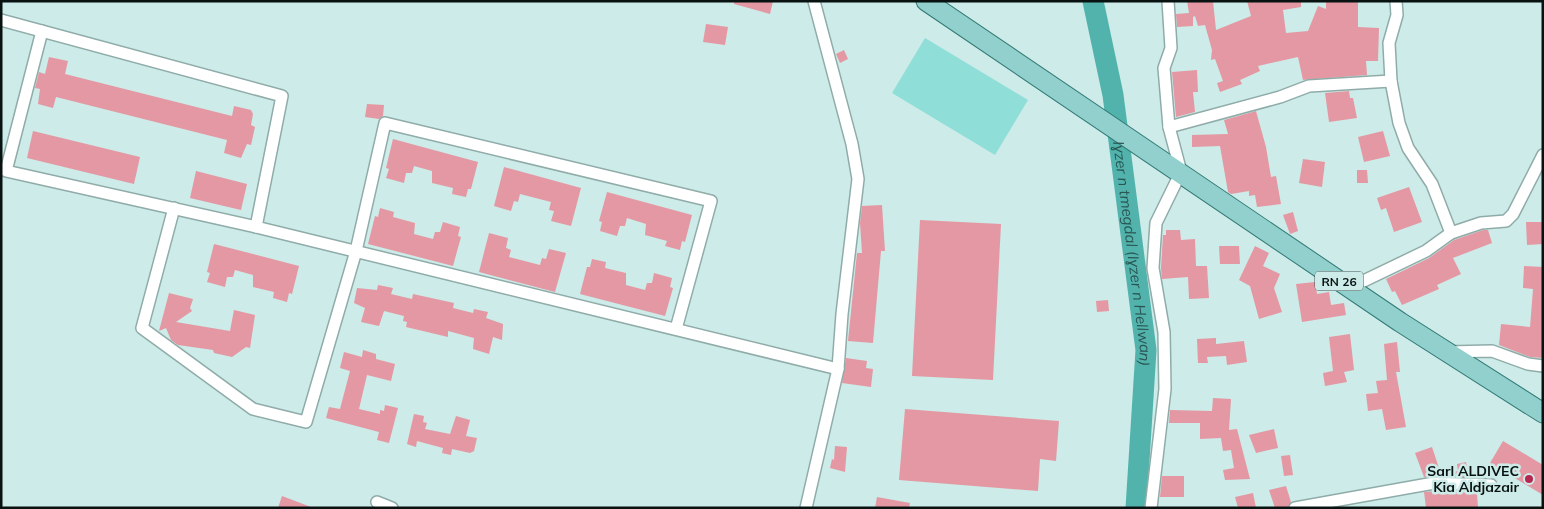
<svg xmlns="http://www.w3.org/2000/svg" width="1544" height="509" viewBox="0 0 1544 509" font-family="Mulish,sans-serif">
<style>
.green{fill:#90ded8}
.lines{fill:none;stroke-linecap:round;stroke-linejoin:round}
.river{stroke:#52b3ad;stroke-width:21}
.building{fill:#e498a3}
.street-casing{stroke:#8faca9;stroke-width:14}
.primary-casing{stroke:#317975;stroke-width:21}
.street{stroke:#fff;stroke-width:11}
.primary{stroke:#91d0cd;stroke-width:19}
.poi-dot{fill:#b62650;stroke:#cdebe8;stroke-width:2}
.labels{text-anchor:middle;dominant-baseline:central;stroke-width:5;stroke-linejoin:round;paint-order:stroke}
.shield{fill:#cdebe8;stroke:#425352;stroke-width:1}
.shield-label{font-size:12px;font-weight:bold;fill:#071211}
.poi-label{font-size:14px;font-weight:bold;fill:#071211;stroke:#cdebe8;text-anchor:end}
.water-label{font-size:15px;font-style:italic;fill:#295552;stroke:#cdebe8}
</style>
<rect width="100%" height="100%" fill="#cdebe8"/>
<!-- green -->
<polygon class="green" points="925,38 1028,100 995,155 892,93"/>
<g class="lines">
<!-- river -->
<path class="river" id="s1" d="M1093 1 1113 95 1146 350 1136 508"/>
</g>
<!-- building -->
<g class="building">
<polygon points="734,1 773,1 770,14 734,4"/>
<polygon points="1187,1 1213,1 1216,30 1251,16 1247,1 1301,1 1301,7 1283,10 1286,33 1308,31 1318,6 1326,9 1326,1 1358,1 1358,27 1379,28 1378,61 1366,61 1367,75 1303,80 1298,57 1258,66 1260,71 1240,80 1242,84 1220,92 1217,83 1223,81 1215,59 1211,60 1212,50 1205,25 1198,26 1195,16 1193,17 1193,26 1177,27 1176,14 1189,13"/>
<polygon points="706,24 728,27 725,45 703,42"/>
<polygon points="844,50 848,59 840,63 836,54"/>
<polygon points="49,57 68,61 65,74 232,116 234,106 251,110 253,114 251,125 255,127 251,145 247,144 241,158 224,153 227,140 56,97 53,108 38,104 40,89 35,88 39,72 45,74"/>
<polygon points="1197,70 1198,92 1193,92 1195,112 1176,117 1172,72"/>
<polygon points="1349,91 1350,98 1353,98 1357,118 1329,122 1325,93"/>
<polygon points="367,104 384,105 383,116 379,119 365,117"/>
<polygon points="1256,111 1266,147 1271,177 1276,176 1281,204 1257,207 1255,195 1249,196 1249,191 1231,194 1228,192 1220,146 1192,147 1192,135 1228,134 1224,120"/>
<polygon points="33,131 140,157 134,184 27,158"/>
<polygon points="1383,131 1390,156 1364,162 1358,137"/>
<polygon points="393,139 478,162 471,189 468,189 466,197 452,194 453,188 432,183 432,171 414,166 412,173 406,173 404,183 386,178 389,169 386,168"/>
<polygon points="1303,159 1325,162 1322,187 1299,183"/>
<polygon points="504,167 581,188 571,226 551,221 554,211 549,210 551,202 520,194 518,202 514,201 511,211 494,206"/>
<polygon points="1357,170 1367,170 1368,183 1357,183"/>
<polygon points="196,171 247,184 241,210 190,198"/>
<polygon points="1409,187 1422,222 1394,232 1386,208 1381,210 1377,198"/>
<polygon points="607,192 692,215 685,242 682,241 680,250 665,246 667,241 645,235 646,224 627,218 625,226 620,226 617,236 600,231 602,222 599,221"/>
<polygon points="882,205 885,251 881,251 873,343 848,341 857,253 862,253 860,223 862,206"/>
<polygon points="380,208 394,212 393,217 415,223 414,234 433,239 435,232 440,232 443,222 460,227 458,236 461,237 453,266 368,244 375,216 378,217"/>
<polygon points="1293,212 1298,231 1290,234 1283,215"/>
<polygon points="920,220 1001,224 993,380 912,376"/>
<polygon points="1526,222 1543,222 1543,244 1527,245"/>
<polygon points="1166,230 1180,230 1181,240 1195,239 1196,266 1207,266 1209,298 1189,299 1188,277 1162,279 1161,268 1163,235 1166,235"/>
<polygon points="1483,230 1488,230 1492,243 1453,258 1461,274 1437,285 1439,289 1402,305 1395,291 1392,292 1386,279 1429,258 1454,240"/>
<polygon points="489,233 508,238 506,248 511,250 509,257 540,265 542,258 546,259 549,249 566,253 555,292 479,272"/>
<polygon points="214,244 299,266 292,294 289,293 287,302 273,298 274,292 253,287 253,275 235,270 233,277 227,277 225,287 207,282 210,273 207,272"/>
<polygon points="1219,246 1239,246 1240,264 1220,264"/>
<polygon points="1255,246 1269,253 1263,266 1280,274 1274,288 1282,312 1259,319 1250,286 1239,280"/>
<polygon points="592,259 606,262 605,268 626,273 626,285 645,290 647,283 652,283 654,273 672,278 670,287 673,288 665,316 580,294 587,267 590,267"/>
<polygon points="1524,266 1543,267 1543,358 1530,357 1499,345 1501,324 1530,327 1533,289 1523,288"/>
<polygon points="1315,282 1317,294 1329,292 1331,305 1344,303 1346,315 1302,322 1296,284"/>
<polygon points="378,285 393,288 391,294 412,299 413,294 454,303 453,308 473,313 474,309 488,312 486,318 503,324 502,340 493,337 489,354 473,349 474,338 448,331 448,337 406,327 407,322 403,321 404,316 384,311 379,326 361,322 365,308 354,303 357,288 377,290"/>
<polygon points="169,293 193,299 190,308 192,311 176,322 230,331 234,310 255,315 250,348 246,347 232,357 214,353 213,350 178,345 171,340 166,328 159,331"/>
<polygon points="1108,300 1109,311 1097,312 1096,301"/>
<polygon points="1350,334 1354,370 1344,372 1347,382 1325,386 1323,373 1333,371 1329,337"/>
<polygon points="1216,338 1216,344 1244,341 1247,362 1227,365 1226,356 1207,357 1208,363 1198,363 1197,339"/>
<polygon points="1397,342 1400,372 1396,372 1406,427 1386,430 1382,409 1368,411 1366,394 1378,393 1376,381 1387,380 1384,344"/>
<polygon points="363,350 376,354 376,359 395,364 391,381 367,375 359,409 380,414 380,410 384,411 385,405 398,408 389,443 377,440 379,432 326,418 329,407 340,409 350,371 340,368 344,352 362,357"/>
<polygon points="846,358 867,361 866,368 873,369 871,387 842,383"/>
<polygon points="1213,398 1231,399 1229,430 1237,429 1250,479 1225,480 1223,470 1234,468 1231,450 1223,451 1221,438 1200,439 1200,423 1169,423 1170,410 1212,411"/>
<polygon points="905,409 1059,421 1056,461 1040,459 1038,491 899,480"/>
<polygon points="414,414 424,416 423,422 427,423 425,429 450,434 456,416 470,420 466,436 477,438 474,451 470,453 452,449 451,455 442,453 443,448 417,441 416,447 407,444"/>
<polygon points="1274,429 1278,448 1256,453 1249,435"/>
<polygon points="1503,441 1543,465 1543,495 1490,463"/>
<polygon points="835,446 847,447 845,472 830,468 832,459 834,460"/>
<polygon points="1432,447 1441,474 1458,471 1457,464 1466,462 1469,477 1424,477 1415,453"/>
<polygon points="1290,455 1293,475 1284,476 1281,456"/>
<polygon points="1162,476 1184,476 1184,497 1160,497"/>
<polygon points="1286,486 1291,502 1288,508 1275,508 1269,490"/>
<polygon points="1435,491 1477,493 1478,508 1426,508 1424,492"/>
<polygon points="1253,493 1256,508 1238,508 1235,497"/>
<polygon points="282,496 311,507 311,508 278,508"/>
<polygon points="877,497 910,503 909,508 875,508"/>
</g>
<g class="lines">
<defs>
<g id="street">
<polyline points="1,20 282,96 256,227"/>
<polyline points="42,31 6,171 256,227 838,369"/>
<polyline points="1169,127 1280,97 1309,86 1391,81"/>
<polyline points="174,208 142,328 253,409 306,422 356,251 385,123 711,201 676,329"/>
<polyline points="1451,233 1481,223 1506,221 1513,214 1543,155"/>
<polyline points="1349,288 1426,251 1451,233 1432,184 1408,148 1399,123 1391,81 1389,43 1397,15 1396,1"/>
<polyline points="1448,352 1492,351 1528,364 1543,366"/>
<polyline points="377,502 392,508"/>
<polyline points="806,508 838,369 842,314 858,179 852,144 814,1"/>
<polyline points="1151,508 1165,389 1164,332 1153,268 1156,223 1181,172 1169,127 1164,68 1171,48 1168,1"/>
<polyline points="1295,508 1434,483 1491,485"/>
</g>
<polyline id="primary" points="926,1 1400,322 1543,413"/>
</defs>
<!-- street casing -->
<use href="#street" class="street-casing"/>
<!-- primary casing -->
<use href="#primary" class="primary-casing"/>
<!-- street -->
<use href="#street" class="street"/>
<!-- primary -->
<use href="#primary" class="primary"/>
</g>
<!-- markers -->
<circle class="poi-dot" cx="1529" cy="479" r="5"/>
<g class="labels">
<!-- shield labels -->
<rect class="shield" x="1315" y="271.5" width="48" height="19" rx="4"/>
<g class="shield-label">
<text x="1339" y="281">RN 26</text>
</g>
<!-- poi labels -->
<g class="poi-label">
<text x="1519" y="471">Sarl ALDIVEC<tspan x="1519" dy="16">Kia Aldjazair</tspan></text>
</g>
<!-- water labels -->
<g class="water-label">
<text stroke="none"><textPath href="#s1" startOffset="256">Iɣzer n tmegdal (Iɣzer n Hellwan)</textPath></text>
</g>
</g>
<!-- border -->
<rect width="1544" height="509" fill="none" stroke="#071211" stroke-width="5"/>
</svg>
